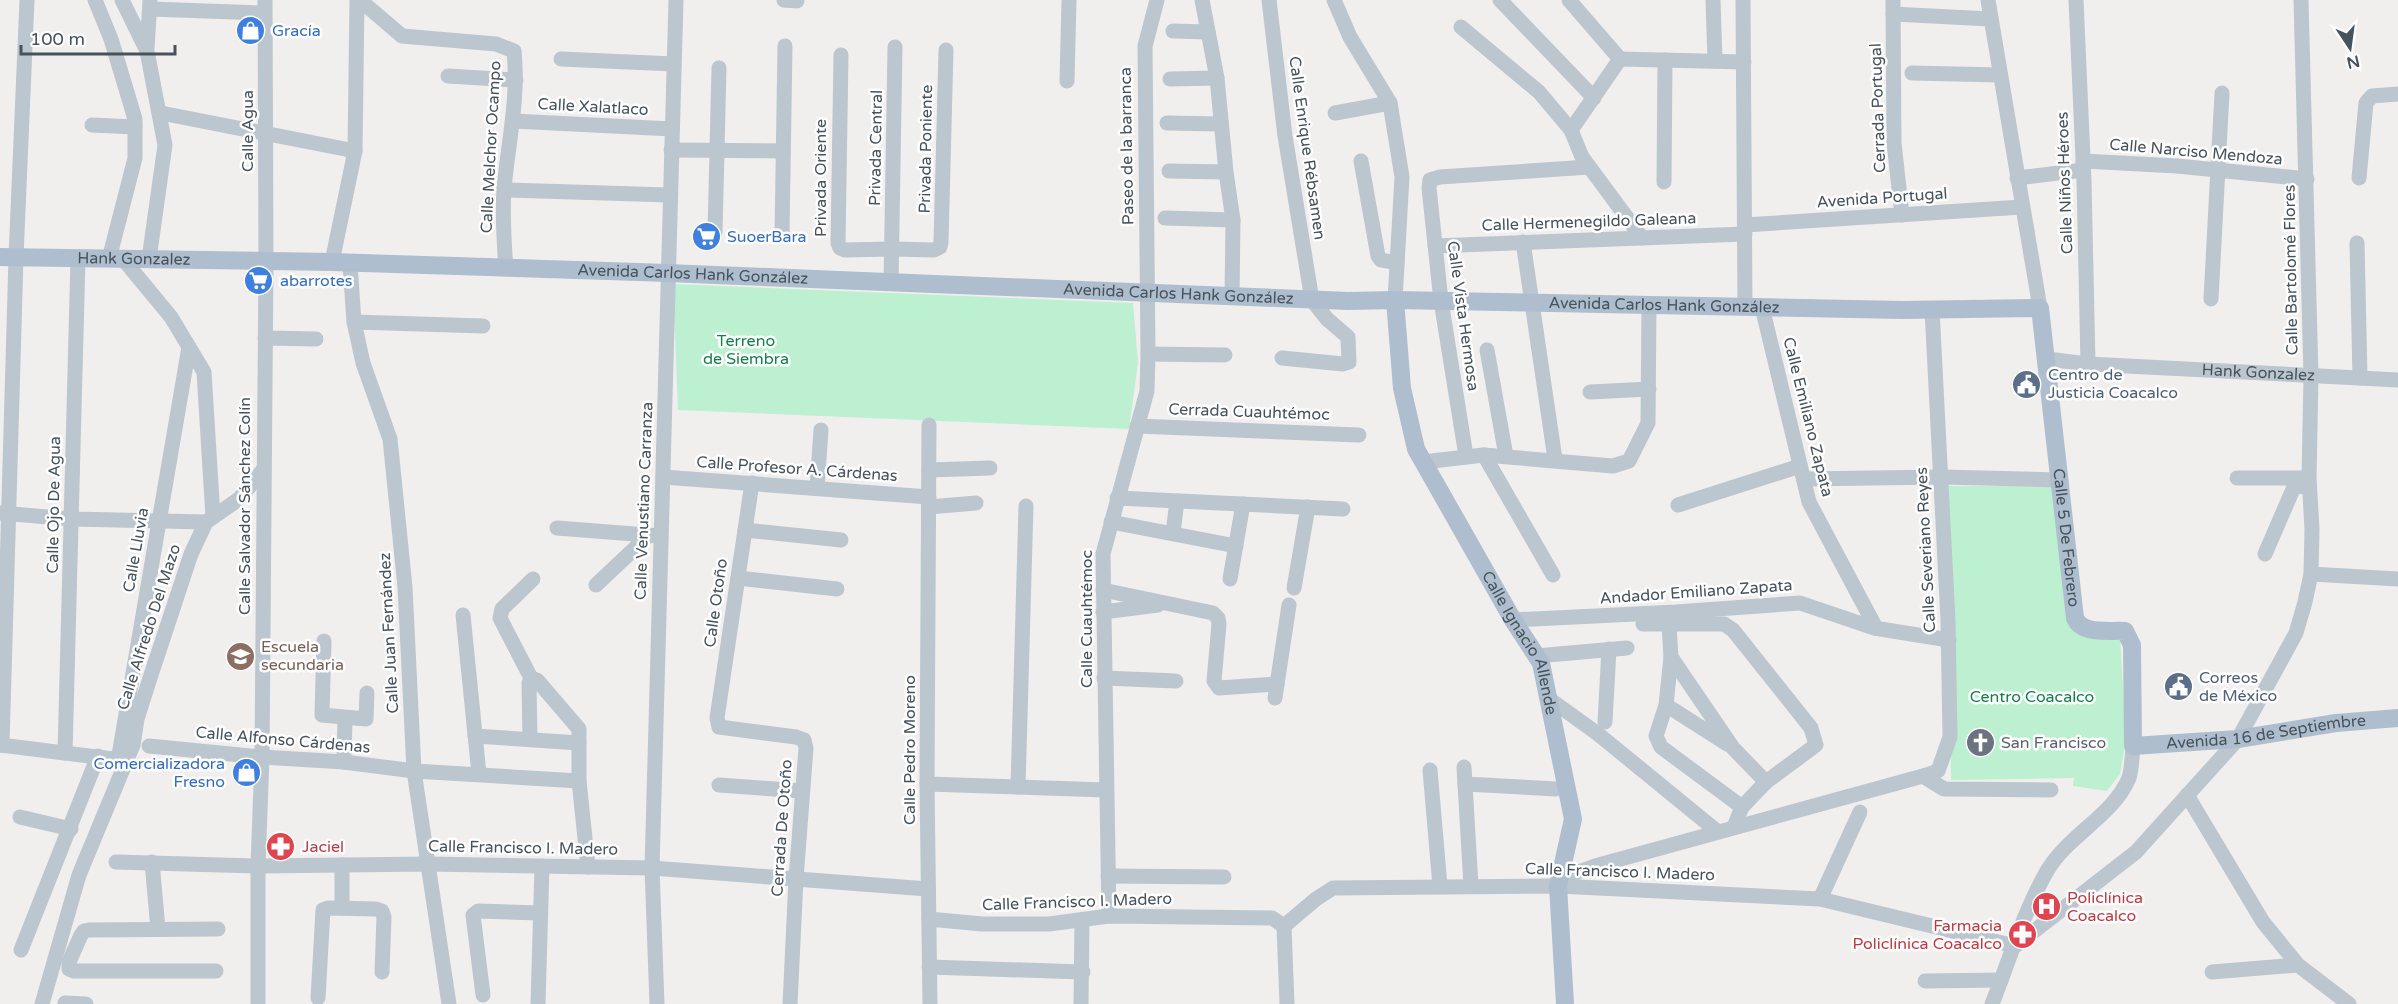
<svg xmlns="http://www.w3.org/2000/svg" width="2398" height="1004" viewBox="0 0 2398 1004" font-family="'Varela Round',sans-serif">
<style>
.green{fill:#bcf0d0}
.lines{fill:none;stroke-linecap:round;stroke-linejoin:round}
.minor{stroke:#bcc6ce;stroke-width:15}
.major{stroke:#aebece;stroke-width:18}
.labels{text-anchor:middle;dominant-baseline:central;stroke-width:5;stroke-linejoin:round;paint-order:stroke}
.shop-label{font-size:16px;fill:#366cbe;stroke:#fff;text-anchor:start}
.street-label{font-size:16px;fill:#46525c;stroke:#fff}
.park-label{font-size:16px;fill:#157f4a;stroke:#fff}
.service-label{font-size:16px;fill:#4e5e75;stroke:#fff;text-anchor:start}
.education-label{font-size:16px;fill:#785e54;stroke:#fff;text-anchor:start}
.worship-label{font-size:16px;fill:#5b616d;stroke:#fff;text-anchor:start}
.health-label{font-size:16px;fill:#be3a42;stroke:#fff;text-anchor:start}
</style>
<rect width="100%" height="100%" fill="#f1eeee"/>
<!-- green -->
<g class="green">
<polygon points="673,284 1133,303 1138,363 1129,429 678,410"/>
<polygon points="1948,486 2052,486 2070,624 2120,636 2126,739 2120,774 2107,791 2073,786 2074,778 1951,780"/>
</g>
<g class="lines">
<!-- minor -->
<g class="minor">
<polyline points="95,0 111,39 135,119 135,158 109,259"/>
<polyline points="122,0 147,51 165,145 149,259"/>
<path d="M360 0 402 36 496 44 514 51C519 98 508 143 504 189 502 216 504 242 506 269"/>
<polyline points="784,0 797,1"/>
<polyline points="1202,0 1217,78 1226,172 1233,220 1232,297"/>
<polyline points="1269,0 1285,136 1312,300 1327,319 1348,337 1349,362 1343,364 1282,358"/>
<polyline points="1334,0 1350,37 1390,103 1402,177 1395,300"/>
<polyline points="1500,0 1594,98"/>
<polyline points="1569,0 1620,59"/>
<polyline points="1713,0 1715,61"/>
<polyline points="1743,0 1745,307"/>
<polyline points="1893,0 1894,143 1902,215"/>
<polyline points="1988,0 2040,308"/>
<polyline points="2076,0 2084,181 2088,364"/>
<polyline points="150,9 264,13"/>
<polyline points="1893,14 1990,19"/>
<polyline points="1461,27 1539,92 1571,130 1582,157 1642,238"/>
<polyline points="1173,31 1208,32"/>
<polyline points="147,48 150,1"/>
<polyline points="841,55 838,243 840,248 845,250 892,249 934,250 940,247 941,242 946,50"/>
<polyline points="561,59 674,64"/>
<polyline points="1620,59 1744,62"/>
<polyline points="1912,73 2000,75"/>
<polyline points="448,76 516,80"/>
<polyline points="1170,79 1217,78"/>
<polyline points="1067,81 1069,0"/>
<polyline points="161,113 355,151"/>
<polyline points="1335,113 1390,103"/>
<polyline points="513,121 672,129"/>
<polyline points="1167,123 1221,124"/>
<polyline points="92,125 135,127"/>
<polyline points="1571,130 1620,59"/>
<polyline points="671,150 783,151"/>
<polyline points="1361,161 1378,256 1381,260 1397,263"/>
<polyline points="2083,161 2177,166 2307,179"/>
<polyline points="1169,171 1226,172"/>
<polyline points="2017,178 2083,170"/>
<polyline points="2359,178 2366,103 2372,96 2398,94"/>
<polyline points="1664,182 1665,60"/>
<polyline points="504,190 669,195"/>
<polyline points="1165,218 1233,220"/>
<polyline points="1745,225 2022,207"/>
<polyline points="715,232 719,68"/>
<polyline points="782,234 785,46"/>
<polyline points="1523,242 1555,459"/>
<polyline points="2357,243 2360,378"/>
<polyline points="1435,246 1745,234"/>
<polyline points="123,259 171,317 204,372 213,517"/>
<polyline points="332,262 355,151 357,0"/>
<polyline points="350,264 354,322 363,363 390,439 405,587 414,771 449,1004"/>
<polyline points="891,283 895,47"/>
<polyline points="2211,299 2222,93"/>
<polyline points="1762,307 1809,502 1876,628"/>
<polyline points="354,322 483,326"/>
<polyline points="265,338 316,339"/>
<polyline points="1487,350 1506,456"/>
<polyline points="1148,354 1225,355"/>
<path id="s1" d="M2047 359 2088 364 2398 380"/>
<polyline points="1590,392 1649,389"/>
<polyline points="929,425 927,784 930,1004"/>
<polyline points="1137,426 1359,435"/>
<polyline points="1484,455 1553,575"/>
<polyline points="1466,456 1441,301 1429,188 1430,180 1440,177 1589,167"/>
<polyline points="1423,462 1484,455 1613,466 1629,461 1648,423 1649,305"/>
<polyline points="929,470 990,468"/>
<polyline points="663,477 929,497"/>
<polyline points="2237,478 2306,478"/>
<polyline points="1804,479 1941,477 2059,480"/>
<polyline points="752,483 717,718 719,727 796,737 804,740 806,748 796,879 790,1004"/>
<polyline points="817,488 821,430"/>
<polyline points="1117,498 1343,509"/>
<polyline points="1678,505 1800,466"/>
<polyline points="929,507 976,503"/>
<polyline points="0,513 72,519 206,522 239,499 263,470"/>
<polyline points="1111,522 1236,546"/>
<polyline points="557,528 660,536"/>
<polyline points="745,530 841,540"/>
<polyline points="1173,533 1177,501"/>
<polyline points="2265,554 2294,487 2309,486"/>
<polyline points="2311,574 2398,579"/>
<polyline points="738,578 837,589"/>
<polyline points="1230,579 1243,504"/>
<polyline points="596,585 649,535"/>
<polyline points="1294,588 1308,507"/>
<polyline points="1103,590 1213,613 1218,618 1219,624 1214,681 1219,688 1277,684"/>
<polyline points="1103,612 1158,605"/>
<polyline points="463,615 479,774"/>
<polyline points="1513,620 1676,612 1800,603 1874,628 1949,640"/>
<polyline points="1643,624 1724,624 1733,630 1811,728 1816,745 1766,782 1742,807 1734,827"/>
<polyline points="1669,625 1671,657 1733,748 1766,782"/>
<polyline points="324,641 322,715 366,719 367,693"/>
<polyline points="1536,656 1627,648"/>
<polyline points="1671,657 1666,705 1656,736 1661,747 1742,807"/>
<polyline points="531,678 537,680 579,729 579,781 588,867"/>
<polyline points="1104,678 1176,681"/>
<polyline points="1275,698 1289,605"/>
<polyline points="1548,698 1598,734 1718,832"/>
<polyline points="1666,705 1727,744"/>
<polyline points="1605,722 1609,649"/>
<polyline points="475,736 579,743"/>
<polyline points="530,739 529,683 531,678 500,618 502,609 533,579"/>
<polyline points="0,745 113,759 119,755 189,347"/>
<polyline points="2,745 16,257 27,0"/>
<polyline points="149,746 262,757 344,762 414,771 579,781"/>
<polyline points="65,753 78,258"/>
<polyline points="344,762 345,718"/>
<polyline points="1464,767 1471,886"/>
<polyline points="1430,770 1440,886"/>
<polyline points="1923,776 1944,789 2051,790"/>
<polyline points="927,784 1106,790"/>
<polyline points="1465,784 1556,789"/>
<polyline points="719,785 802,791"/>
<polyline points="1018,787 1026,506"/>
<polyline points="2187,795 2263,922 2298,965 2349,1004"/>
<polyline points="20,817 71,829"/>
<polyline points="116,862 258,866 428,864 652,868 928,889"/>
<polyline points="152,862 158,929"/>
<polyline points="342,865 342,908"/>
<polyline points="1108,876 1224,877"/>
<polyline points="1559,879 1595,866 1923,776 1938,771 1950,737 1948,620 1932,309"/>
<polyline points="1820,899 1860,812"/>
<polyline points="1109,916 1103,554 1147,391 1148,354 1145,46 1157,0"/>
<polyline points="929,919 982,924 1049,924 1109,916 1272,918 1284,926"/>
<polyline points="1284,926 1316,899 1333,888 1558,886 1820,899 2015,946"/>
<polyline points="1284,926 1287,1004"/>
<polyline points="2015,946 2136,852 2238,739 2296,633 2305,602 2311,574 2312,529 2309,478 2311,376 2301,0"/>
<polyline points="21,950 98,756"/>
<polyline points="929,967 1083,972"/>
<polyline points="216,971 74,971 69,969 69,962 81,935 84,931 89,930 218,929"/>
<polyline points="2212,972 2298,965"/>
<polyline points="1925,981 2001,980"/>
<polyline points="483,995 473,915 478,911 540,913"/>
<polyline points="318,998 323,910 328,908 376,909 382,911 384,917 382,972"/>
<polyline points="65,1003 86,1004"/>
<polyline points="42,1004 79,875 133,745 137,719 150,678 191,554 206,522"/>
<polyline points="258,1004 258,866 262,757 266,261 265,0"/>
<polyline points="538,1004 542,866"/>
<polyline points="657,1004 652,868 676,0"/>
<polyline points="1081,1004 1082,920"/>
<path d="M1992 1004C2009 961 2024 911 2047 871 2068 835 2113 816 2129 778 2132 768 2132 756 2133 746"/>
</g>
<!-- major -->
<g class="major">
<path id="s2" d="M0 257 332 262 668 273 1348 301 1395 300 1902 310 2040 308 2075 618C2082 635 2108 630 2125 631L2132 645 2133 746 2238 739 2336 723 2398 718"/>
<path id="s3" d="M1395 300 1402 388 1416 449 1513 620 1541 663 1573 819 1558 886 1565 1004"/>
</g>
</g>
<!-- icons -->
<defs>
<symbol id="shop-disc" viewBox="-11 -11 22 22"><circle r="9.5" fill="#3f7fe0" stroke="#fff"/><path d="M-5-2.5h2.3a2.7 3.5 0 0 1 5.4 0H5L5.5 6h-11ZM-1.5-2.5h3a1.5 2.3 0 0 0-3 0Z" fill="#fff"/></symbol>
<symbol id="supermarket-disc" viewBox="-11 -11 22 22"><circle r="9.5" fill="#3f7fe0" stroke="#fff"/><path d="M-6-5.5h2.5l.6 2H6L4.5 2H-2.5L-4.4-4H-6ZM-1.5 3.2a1.3 1.3 0 1 0 .1 0ZM3 3.2a1.3 1.3 0 1 0 .1 0Z" fill="#fff"/></symbol>
<symbol id="civic-disc" viewBox="-11 -11 22 22"><circle r="9.5" fill="#5c6f8a" stroke="#fff"/><path d="M-.6-6.5H3V-4.5H.6V-3L4-1V1h2V6H-6V1h2V-1L-.6-3ZM-1.2 2.5V6h2.4V2.5Z" fill="#fff"/></symbol>
<symbol id="school-disc" viewBox="-11 -11 22 22"><circle r="9.5" fill="#8d6e63" stroke="#fff"/><path d="M0-5L7-2L0 1L-7-2ZM-4 1L0 2.5L4 1V4Q0 6-4 4Z" fill="#fff"/></symbol>
<symbol id="church-disc" viewBox="-11 -11 22 22"><circle r="9.5" fill="#6b7280" stroke="#fff"/><path d="M-1.2-6h2.4v3.5h3.3v2.4h-3.3V6h-2.4V-.1h-3.3v-2.4h3.3Z" fill="#fff"/></symbol>
<symbol id="pharmacy-disc" viewBox="-11 -11 22 22"><circle r="9.5" fill="#e0444e" stroke="#fff"/><path d="M-2-6h4v4h4v4h-4v4h-4v-4h-4v-4h4Z" fill="#fff"/></symbol>
<symbol id="hospital-disc" viewBox="-11 -11 22 22"><circle r="9.5" fill="#e0444e" stroke="#fff"/><path d="M-5-5h3v3.5h4V-5h3V5h-3V1.5h-4V5h-3Z" fill="#fff"/></symbol>
</defs>
<g fill-rule="evenodd">
<use href="#shop-disc" x="234" y="14" width="33" height="33"/>
<use href="#supermarket-disc" x="690" y="220" width="33" height="33"/>
<use href="#supermarket-disc" x="242" y="264" width="33" height="33"/>
<use href="#civic-disc" x="2010" y="368" width="33" height="33"/>
<use href="#school-disc" x="224" y="640" width="33" height="33"/>
<use href="#civic-disc" x="2162" y="670" width="33" height="33"/>
<use href="#church-disc" x="1964" y="726" width="33" height="33"/>
<use href="#shop-disc" x="230" y="756" width="33" height="33"/>
<use href="#pharmacy-disc" x="264" y="830" width="33" height="33"/>
<use href="#hospital-disc" x="2030" y="890" width="33" height="33"/>
<use href="#pharmacy-disc" x="2006" y="918" width="33" height="33"/>
</g>
<g class="labels">
<!-- shop labels -->
<g class="shop-label">
<text x="272" y="31">Gracía</text>
<text x="727" y="237">SuoerBara</text>
<text x="280" y="281">abarrotes</text>
<text x="225" y="764" text-anchor="end">Comercializadora<tspan x="225" dy="18">Fresno</tspan></text>
</g>
<!-- street labels -->
<g class="street-label">
<text transform="translate(593 107) rotate(3)">Calle Xalatlaco</text>
<text transform="translate(1878 108) rotate(-92)">Cerrada Portugal</text>
<text transform="translate(248 131) rotate(-90)">Calle Agua</text>
<text transform="translate(1127 146) rotate(-91)">Paseo de la barranca</text>
<text transform="translate(491 147) rotate(-87)">Calle Melchor Ocampo</text>
<text transform="translate(876 148) rotate(-89)">Privada Central</text>
<text transform="translate(1307 148) rotate(82)">Calle Enrique Rébsamen</text>
<text transform="translate(926 149) rotate(-89)">Privada Poniente</text>
<text transform="translate(2196 152) rotate(5)">Calle Narciso Mendoza</text>
<text transform="translate(821 178) rotate(-90)">Privada Oriente</text>
<text transform="translate(2065 183) rotate(-92)">Calle Niños Héroes</text>
<text transform="translate(1882 198) rotate(-4)">Avenida Portugal</text>
<text transform="translate(1589 222) rotate(-2)">Calle Hermenegildo Galeana</text>
<text stroke="none"><textPath href="#s2" startOffset="134">Hank Gonzalez</textPath></text>
<text transform="translate(2291 270) rotate(-91)">Calle Bartolomé Flores</text>
<text stroke="none"><textPath href="#s2" startOffset="693">Avenida Carlos Hank González</textPath></text>
<text stroke="none"><textPath href="#s2" startOffset="1179">Avenida Carlos Hank González</textPath></text>
<text stroke="none"><textPath href="#s2" startOffset="1665">Avenida Carlos Hank González</textPath></text>
<text transform="translate(1463 316) rotate(82)">Calle Vista Hermosa</text>
<text stroke="none"><textPath href="#s1" startOffset="212">Hank Gonzalez</textPath></text>
<text transform="translate(1249 412) rotate(2)">Cerrada Cuauhtémoc</text>
<text transform="translate(1808 417) rotate(76)">Calle Emiliano Zapata</text>
<text transform="translate(797 469) rotate(4)">Calle Profesor A. Cárdenas</text>
<text transform="translate(644 501) rotate(-88)">Calle Venustiano Carranza</text>
<text transform="translate(54 505) rotate(-89)">Calle Ojo De Agua</text>
<text transform="translate(245 506) rotate(-90)">Calle Salvador Sánchez Colín</text>
<text stroke="none"><textPath href="#s2" startOffset="2272">Calle 5 De Febrero</textPath></text>
<text transform="translate(136 550) rotate(-80)">Calle Lluvia</text>
<text transform="translate(1926 550) rotate(-93)">Calle Severiano Reyes</text>
<text transform="translate(1696 592) rotate(-4)">Andador Emiliano Zapata</text>
<text transform="translate(716 603) rotate(-82)">Calle Otoño</text>
<text transform="translate(1087 619) rotate(-90)">Calle Cuauhtémoc</text>
<text transform="translate(149 627) rotate(-72)">Calle Alfredo Del Mazo</text>
<text transform="translate(389 633) rotate(-93)">Calle Juan Fernández</text>
<text stroke="none"><textPath href="#s3" startOffset="372">Calle Ignacio Allende</textPath></text>
<text stroke="none"><textPath href="#s2" startOffset="2658">Avenida 16 de Septiembre</textPath></text>
<text transform="translate(283 740) rotate(5)">Calle Alfonso Cárdenas</text>
<text transform="translate(910 750) rotate(-90)">Calle Pedro Moreno</text>
<text transform="translate(782 828) rotate(-86)">Cerrada De Otoño</text>
<text transform="translate(523 848) rotate(1)">Calle Francisco I. Madero</text>
<text transform="translate(1620 872) rotate(2)">Calle Francisco I. Madero</text>
<text transform="translate(1077 902) rotate(-2)">Calle Francisco I. Madero</text>
</g>
<!-- park labels -->
<g class="park-label">
<text x="746" y="341">Terreno<tspan x="746" dy="18">de Siembra</tspan></text>
<text x="2032" y="697">Centro Coacalco</text>
</g>
<!-- service labels -->
<g class="service-label">
<text x="2048" y="375">Centro de<tspan x="2048" dy="18">Justicia Coacalco</tspan></text>
<text x="2199" y="678">Correos<tspan x="2199" dy="18">de México</tspan></text>
</g>
<!-- education labels -->
<g class="education-label">
<text x="261" y="647">Escuela<tspan x="261" dy="18">secundaria</tspan></text>
</g>
<!-- worship labels -->
<g class="worship-label">
<text x="2001" y="743">San Francisco</text>
</g>
<!-- health labels -->
<g class="health-label">
<text x="302" y="847">Jaciel</text>
<text x="2067" y="898">Policlínica<tspan x="2067" dy="18">Coacalco</tspan></text>
<text x="2002" y="926" text-anchor="end">Farmacia<tspan x="2002" dy="18">Policlínica Coacalco</tspan></text>
</g>
</g>
<!-- north arrow -->
<g transform="translate(2350 48) rotate(167)" stroke="#ffffff" stroke-width="4.5" paint-order="stroke">
<path d="M0-4.5L10 22L0 15L-10 22Z" fill="#46525c"/>
<text y="-9" font-size="16" font-weight="bold" text-anchor="middle" fill="#46525c">N</text>
</g>
<!-- scale -->
<path d="M21 45v9h154v-9" fill="none" stroke="#46525c" stroke-width="3"/>
<text x="30" y="45" font-size="18" fill="#46525c" stroke="#ffffff" stroke-width="4.5" paint-order="stroke">100 m</text>
</svg>
